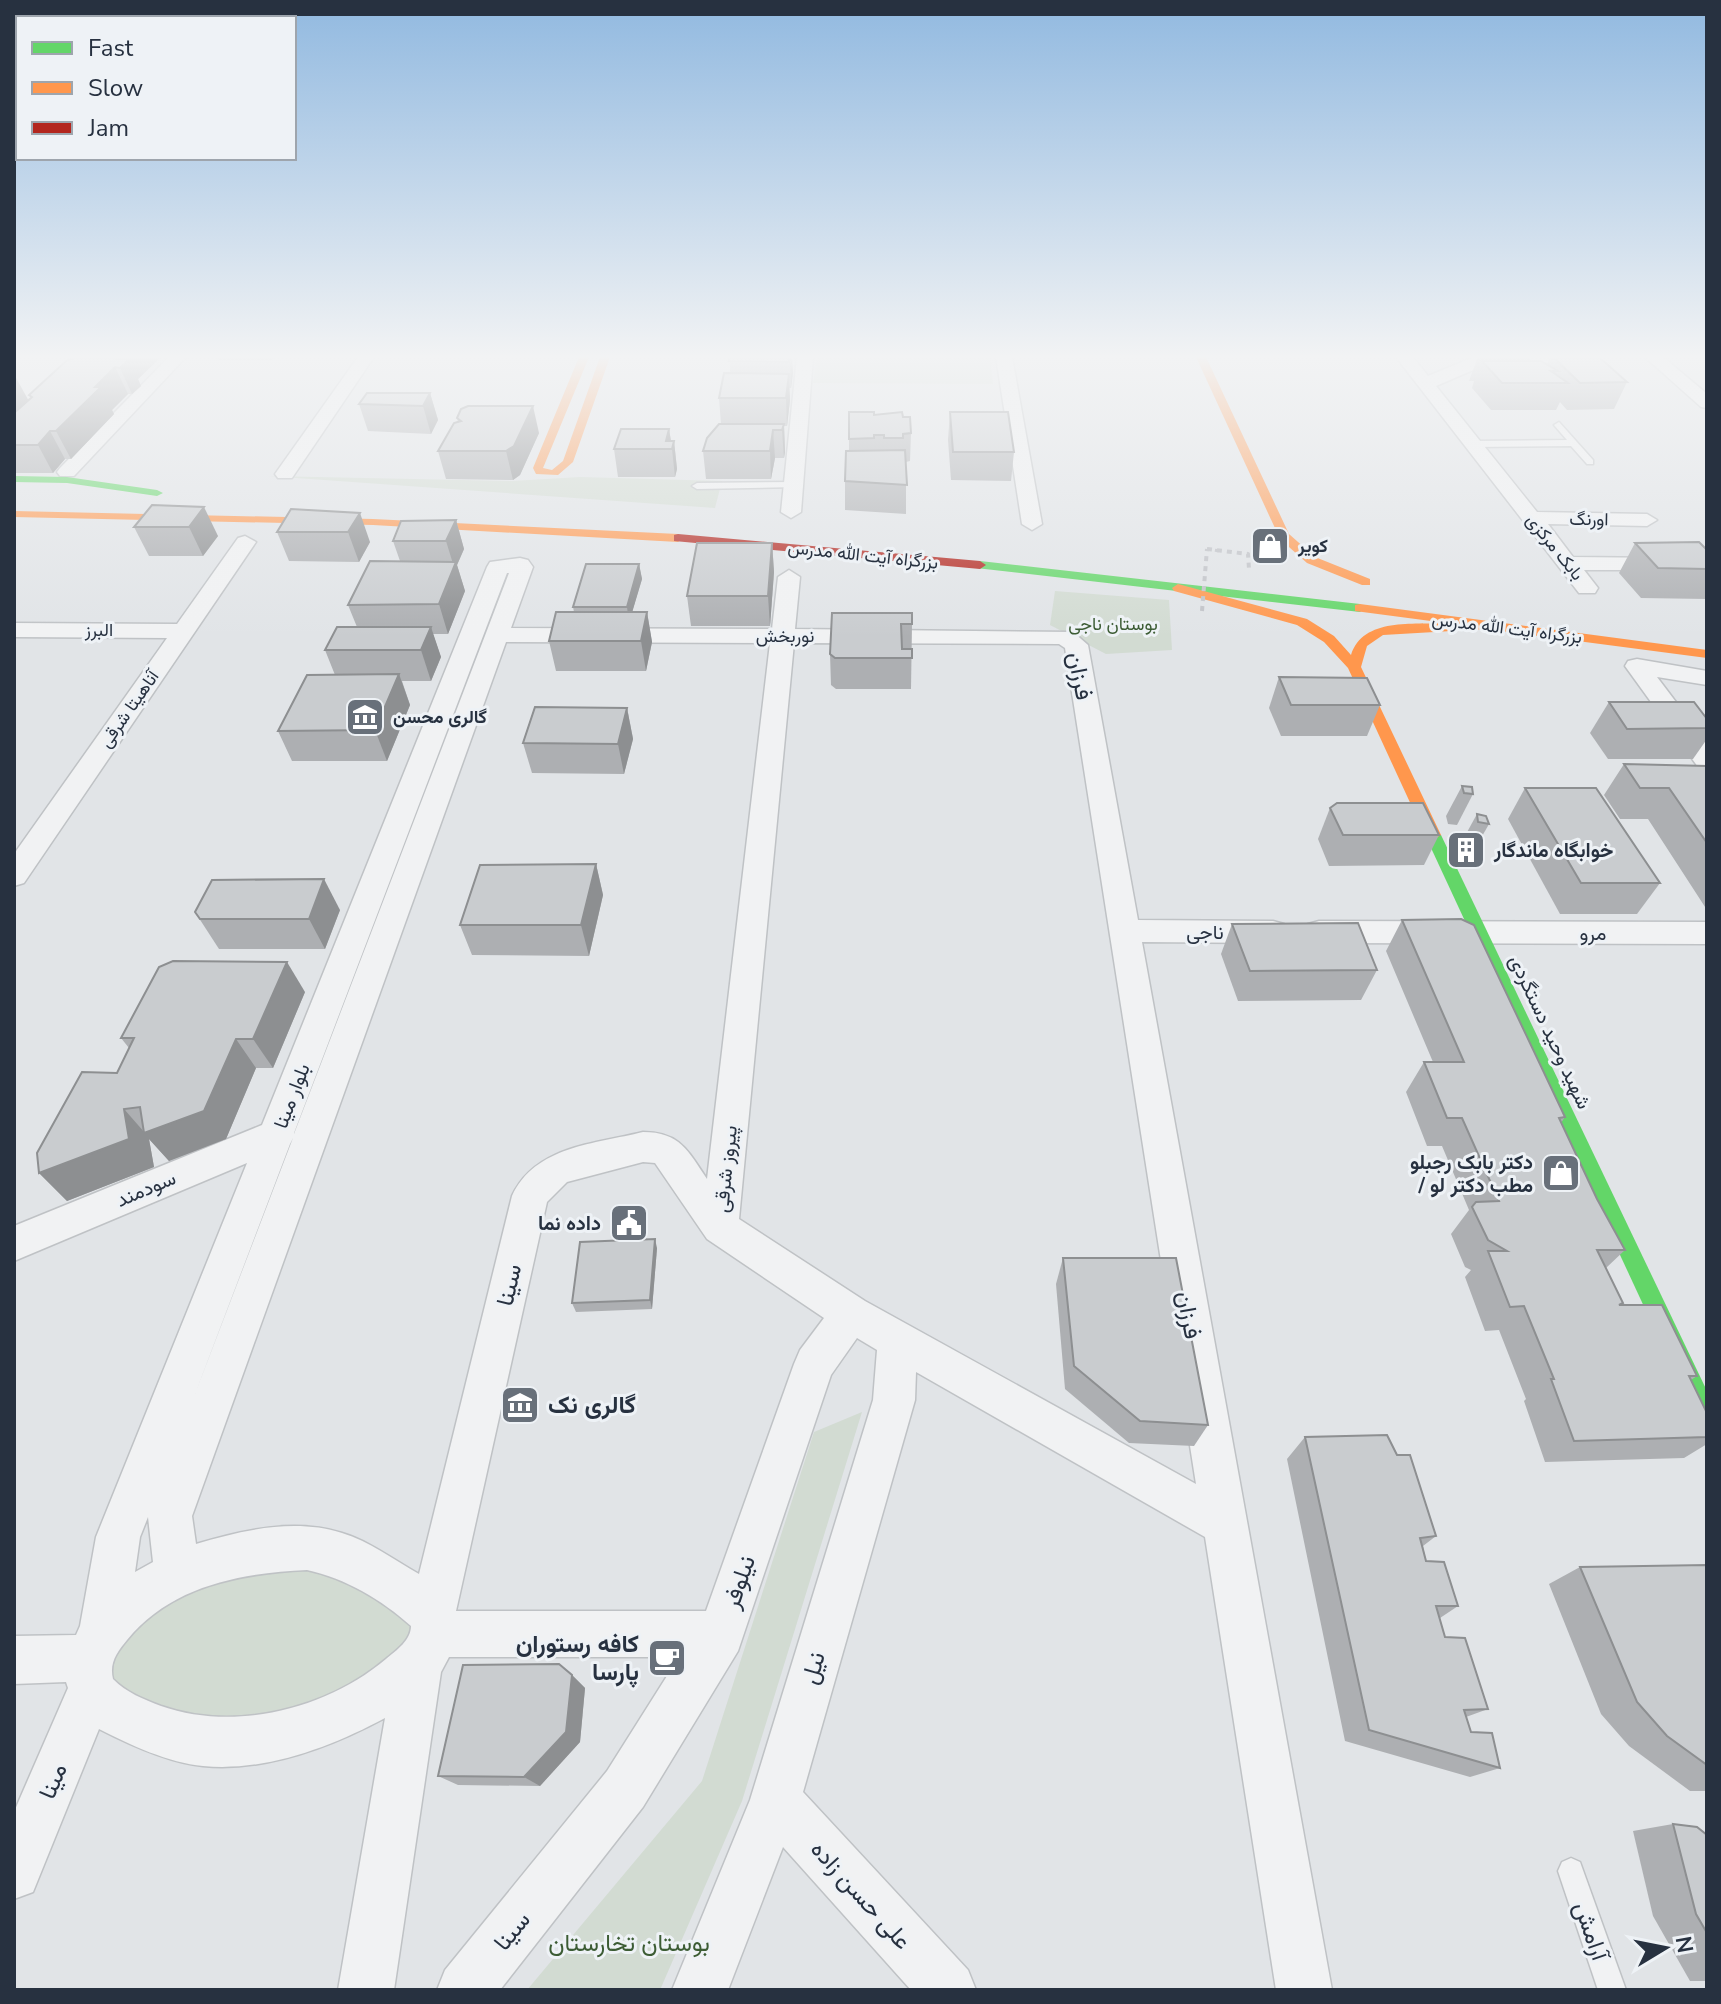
<svg xmlns="http://www.w3.org/2000/svg" width="1721" height="2004" viewBox="0 0 1721 2004" font-family="'Nunito Sans',Vazirmatn,sans-serif">
<style>
.green{fill:#d2dbd2}
.lines{fill:none;stroke-linecap:round;stroke-linejoin:round}
.lane-casing{stroke:#bfc2c5;stroke-width:3}
.street-casing{stroke:#bfc2c5;stroke-width:3}
.path-far1{stroke:#c0c2c7;stroke-width:3;stroke-dasharray:4 4;stroke-linecap:butt}
.path{stroke:#c0c2c7;stroke-width:4;stroke-dasharray:5 5;stroke-linecap:butt}
.lane{fill:#f1f2f3;fill-rule:evenodd}
.street{fill:#f1f2f3;fill-rule:evenodd}
.fast{fill:#63d668;fill-rule:evenodd}
.slow{fill:#ff974d;fill-rule:evenodd}
.jam{fill:#b3261e;fill-rule:evenodd}
.path-bridge{stroke:#c0c2c7;stroke-width:4;stroke-dasharray:5 5;stroke-linecap:butt}
.wall{fill:#adafb2}
.shaded-wall{fill:#8d8f91}
.building{fill:#c9cccf;stroke:#8d8f91;stroke-width:2}
.labels{text-anchor:middle;dominant-baseline:central;stroke-width:6;stroke-linejoin:round;paint-order:stroke}
.far-street-label{font-size:18px;fill:#273140;stroke:#eef2f6}
.far-poi-label{font-size:18px;font-weight:bold;fill:#273140;stroke:#eef2f6;text-anchor:start}
.far-park-label{font-size:18px;fill:#3c5c34;stroke:#eef2f6}
.poi-label{font-size:20px;font-weight:bold;fill:#273140;stroke:#eef2f6;text-anchor:end}
.street-label{font-size:20px;fill:#273140;stroke:#eef2f6}
.near-street-label{font-size:24px;fill:#273140;stroke:#eef2f6}
.near-poi-label{font-size:24px;font-weight:bold;fill:#273140;stroke:#eef2f6;text-anchor:start}
.near-park-label{font-size:24px;fill:#3c5c34;stroke:#eef2f6}
</style>
<rect width="100%" height="100%" fill="#e1e4e7"/>
<!-- green -->
<g class="green">
<polygon points="817,357 990,357 993,384 813,383"/>
<polygon points="268,476 512,481 580,477 722,481 715,508"/>
<polygon points="1055,591 1169,600 1172,650 1106,654 1050,625"/>
<polygon points="862,1412 742,1801 660,1990 527,1990 702,1781 814,1432"/>
<polygon points="263,1561 337,1569 419,1626 364,1688 220,1732 113,1693 107,1643 133,1617"/>
</g>
<g class="lines">
<defs>
<g id="lane">
<polygon points="1559,422 1593,460 1593,464 1587,464 1571,446 1473,447 1468,444 1473,441 1567,440 1554,425"/>
<polygon points="793,482 797,483 797,487 697,489 692,486 697,483"/>
<polygon points="1571,1858 1580,1862 1626,1990 1598,1990 1558,1871 1562,1862"/>
</g>
<g id="street">
<polygon points="169,357 186,357 74,476 60,476 57,472 60,468"/>
<polygon points="358,357 374,357 292,478 278,478 275,474"/>
<polygon points="797,357 813,357 801,512 791,518 781,512"/>
<polygon points="996,357 1012,357 1042,524 1032,530 1022,524"/>
<polygon points="1396,357 1413,357 1428,376 1474,357 1496,357 1494,361 1436,386 1537,512 1647,514 1657,520 1647,526 1548,524 1573,557 1667,558 1678,565 1675,570 1584,570 1598,588 1595,593 1579,593"/>
<polygon points="1645,357 1663,357 1707,394 1707,408 1701,407"/>
<polygon points="245,536 256,542 24,883 14,886 14,854 167,638 14,637 14,623 177,624 238,538"/>
<path d="M520 558 528 560 533 567 511 628 772 629 778 577 789 570 800 577 795 629 1073 632 1088 645 1138 920 1273 921 1284 924 1288 932 1284 940 1273 943 1142 942 1332 1990H1276L1205 1537 916 1372 915 1400 803 1792 968 1970 976 1990H911L783 1847 728 1990H672L750 1800 873 1400 877 1350 857 1338 831 1375 738 1651 643 1807 500 1990H437L445 1970 607 1771 679 1657H449L441 1672 394 1990H338L385 1718C331 1747 266 1772 203 1766 169 1763 130 1745 99 1729L33 1892 14 1899V1812L68 1688 66 1682 14 1684V1636L76 1635 80 1626 96 1537 247 1163 14 1261V1226L262 1125 487 567 490 562ZM507 573H509L294 1134V1133ZM506 642 770 643 707 1179C688 1151 680 1132 643 1132 595 1144 535 1146 512 1196L419 1574C394 1560 369 1541 342 1533 295 1518 242 1530 196 1544L192 1516ZM794 643 1059 644 1065 648 1196 1484 865 1301 739 1219ZM293 1138 195 1394 290 1144ZM643 1162 655 1163 707 1239 824 1318 800 1350 794 1364 706 1611H456L547 1202 567 1182ZM148 1517 153 1562 135 1572 140 1537ZM307 1570C345 1578 382 1600 411 1626 411 1640 397 1650 386 1659 327 1709 235 1732 161 1706 143 1699 127 1693 113 1679 109 1663 117 1652 127 1640 171 1586 241 1573 307 1570Z"/>
<polygon points="1637,659 1707,671 1707,685 1657,677 1707,743 1707,769 1698,767 1625,666 1628,661"/>
<polygon points="1319,921 1707,922 1707,944 1319,943 1308,940 1304,932 1308,924"/>
</g>
</defs>
<!-- lane casing -->
<use href="#lane" class="lane-casing"/>
<!-- street casing -->
<use href="#street" class="street-casing"/>
<!-- path-far1 -->
<polyline class="path-far1" points="1207,549 1220,551"/>
<!-- path -->
<polyline class="path" points="1207,549 1248,554 1249,569"/>
<!-- lane -->
<use href="#lane" class="lane"/>
<!-- street -->
<use href="#street" class="street"/>
<!-- fast -->
<g class="fast">
<polygon points="14,476 67,477 157,490 163,493 157,496 67,483 14,482"/>
<polygon points="980,561 1360,604 1366,608 1360,612 976,568 976,562"/>
<polygon points="1433,830 1441,835 1707,1391 1707,1429 1699,1425 1425,835"/>
</g>
<!-- slow -->
<g class="slow">
<polygon points="579,357 589,357 543,468 552,470 563,461 600,357 610,357 573,462 558,475 536,474 533,468"/>
<polygon points="1196,357 1206,357 1289,534 1315,557 1370,579 1370,585 1362,585 1307,563 1280,539"/>
<polygon points="14,511 373,519 678,534 684,538 678,542 373,525 14,517"/>
<path d="M1178 584 1307 619 1334 636 1351 655C1363 617 1414 625 1446 623L1355 611V605L1360 604 1707 650V658L1486 629 1383 635 1367 646 1361 667 1441 835 1433 840 1425 835 1348 668 1324 642 1297 625 1174 591 1172 588Z"/>
</g>
<!-- jam -->
<polygon class="jam" points="678,534 980,561 986,565 980,569 674,541 674,535"/>
<!-- path-bridge -->
<polyline class="path-bridge" points="1202,611 1207,549"/>
</g>
<!-- wall -->
<g class="wall">
<polygon points="161,357 138,379 141,386 132,394 128,394 112,410 114,414 71,459 65,459 53,473 14,473 14,376 28,401 31,398 29,395 74,358"/>
<polygon points="217,357 275,357 272,360 218,360"/>
<polygon points="730,357 792,357 793,373 791,388 789,388 790,400 787,426 784,426 785,452 784,458 775,458 771,479 706,479 703,451 721,424 719,398 730,373"/>
<polygon points="1478,357 1531,357 1529,361 1547,364 1550,357 1599,357 1627,382 1614,409 1567,410 1560,402 1556,410 1491,410 1472,388 1474,381 1469,381"/>
<polygon points="430,393 438,420 431,434 368,431 359,404"/>
<polygon points="849,412 903,417 911,433 910,461 906,462 906,514 845,510 845,481 849,451"/>
<polygon points="950,412 1014,452 1011,481 951,480 948,440"/>
<polygon points="457,418 539,433 520,475 513,480 446,479 438,451 458,422"/>
<polygon points="669,429 671,441 674,441 677,469 675,477 618,477 614,449"/>
<polygon points="152,505 218,536 203,556 149,556 134,527"/>
<polygon points="291,509 370,542 359,562 289,561 277,532"/>
<polygon points="456,520 464,549 457,565 465,591 448,634 433,634 441,657 431,681 402,681 410,705 387,761 292,761 278,731 335,675 325,650 357,627 348,605 400,561 393,541"/>
<polygon points="772,543 774,572 770,626 691,626 687,596"/>
<polygon points="1635,543 1705,548 1707,545 1707,599 1641,598 1619,573"/>
<polygon points="639,564 642,579 632,612 647,612 652,642 646,671 556,671 549,641 574,612 573,607"/>
<polygon points="832,613 912,624 911,689 836,689 831,685 830,654"/>
<polygon points="1279,677 1380,705 1367,736 1281,736 1269,708"/>
<polygon points="1609,702 1707,719 1707,739 1693,759 1608,759 1590,733"/>
<polygon points="627,708 633,739 624,774 532,773 523,743"/>
<polygon points="1624,764 1707,766 1707,910 1648,819 1620,819 1604,795"/>
<polygon points="1462,786 1473,794 1457,825 1448,824 1446,816"/>
<polygon points="1525,788 1660,883 1637,914 1560,914 1508,819"/>
<polygon points="1330,808 1439,835 1424,865 1329,866 1318,839"/>
<polygon points="1477,814 1489,824 1472,854 1462,853 1460,845"/>
<polygon points="596,864 603,895 589,956 472,955 460,925"/>
<polygon points="340,910 325,949 219,949 195,912"/>
<polygon points="1402,920 1565,1117 1561,1123 1597,1199 1625,1250 1606,1268 1621,1305 1697,1376 1691,1380 1707,1413 1707,1444 1684,1458 1545,1462 1524,1401 1526,1399 1499,1330 1485,1331 1465,1277 1471,1270 1465,1267 1451,1234 1469,1210 1442,1146 1427,1146 1406,1092 1424,1062 1433,1062 1386,951"/>
<polygon points="1232,924 1377,970 1361,1000 1238,1001 1221,954"/>
<polygon points="305,992 273,1068 256,1068 226,1139 169,1161 149,1139 154,1167 67,1201 39,1173 117,1073 129,1048 121,1038"/>
<polygon points="657,1248 652,1309 576,1312 572,1303"/>
<polygon points="1063,1258 1208,1425 1194,1446 1129,1443 1065,1389 1056,1284"/>
<polygon points="1305,1437 1436,1536 1423,1546 1426,1561 1458,1606 1440,1618 1445,1637 1488,1709 1466,1717 1471,1732 1500,1768 1470,1777 1345,1741 1287,1459"/>
<polygon points="1707,1565 1707,1791 1690,1791 1629,1746 1601,1714 1549,1584 1580,1567"/>
<polygon points="572,1675 585,1688 580,1742 540,1786 458,1785 438,1776"/>
<polygon points="1673,1824 1707,1835 1707,1981 1690,1981 1653,1916 1633,1831"/>
</g>
<!-- shaded-wall -->
<g class="shaded-wall">
<polygon points="121,357 161,357 138,379 141,386 132,394 120,368 118,359"/>
<polygon points="790,357 792,357 793,373 791,388"/>
<polygon points="115,367 128,394 112,410 114,414 71,459 56,431 95,387"/>
<polygon points="789,374 790,400 787,426 786,398"/>
<polygon points="15,376 30,403 14,413 14,377"/>
<polygon points="430,393 438,420 431,434 423,406"/>
<polygon points="533,406 539,433 520,475 513,480 506,451"/>
<polygon points="784,424 785,452 784,458 782,430"/>
<polygon points="669,429 672,448 674,441 677,469 675,477 672,449 666,441"/>
<polygon points="773,430 775,458 771,479 770,451"/>
<polygon points="50,431 65,459 53,473 38,445"/>
<polygon points="204,507 218,536 203,556 189,527"/>
<polygon points="360,513 370,542 359,562 348,532"/>
<polygon points="456,520 464,549 457,565 465,591 448,634 439,604 454,567 446,541"/>
<polygon points="772,543 774,572 770,626 768,596"/>
<polygon points="639,564 642,579 629,623 627,607"/>
<polygon points="647,612 652,642 646,671 641,641"/>
<polygon points="431,627 441,657 431,681 421,650"/>
<polygon points="399,674 410,705 387,761 375,730"/>
<polygon points="627,708 633,739 624,774 618,744"/>
<polygon points="596,864 603,895 589,956 581,925"/>
<polygon points="324,879 340,910 325,949 309,919"/>
<polygon points="287,962 305,992 273,1068 253,1039"/>
<polygon points="236,1039 256,1068 226,1139 169,1161 149,1139 154,1167 67,1201 39,1173 124,1109 145,1133"/>
<polygon points="655,1239 657,1248 652,1309 650,1300"/>
<polygon points="572,1675 585,1688 580,1742 540,1786 524,1777"/>
</g>
<!-- building -->
<g class="building">
<polygon points="74,357 121,357 118,359 129,359 120,368 115,367 95,387 101,387 56,431 50,431 38,445 14,445 14,413 32,397 29,395 66,361 74,358"/>
<polygon points="730,357 790,357 789,362 729,361"/>
<polygon points="1553,357 1599,357 1627,382 1580,383"/>
<polygon points="1482,361 1541,361 1558,371 1551,371 1568,383 1502,383"/>
<polygon points="724,373 789,374 786,398 719,398"/>
<polygon points="367,393 430,393 423,406 359,404"/>
<polygon points="468,406 533,406 514,446 506,451 438,451 454,423 461,421 457,418 461,409"/>
<polygon points="849,412 874,412 874,415 902,412 903,417 910,417 911,433 903,434 903,438 884,438 884,435 874,435 874,438 849,439"/>
<polygon points="950,412 1008,412 1014,452 953,452"/>
<polygon points="719,424 784,424 782,430 773,430 770,451 703,451 707,438"/>
<polygon points="621,429 669,429 666,441 674,441 672,449 614,449"/>
<polygon points="905,450 907,485 845,481 846,451"/>
<polygon points="152,505 204,507 189,527 134,527"/>
<polygon points="291,509 360,513 348,532 277,532"/>
<polygon points="456,520 446,541 393,541 401,521"/>
<polygon points="1699,542 1707,550 1707,569 1658,568 1635,543"/>
<polygon points="697,543 772,543 768,596 687,596"/>
<polygon points="370,561 456,562 439,604 348,605"/>
<polygon points="586,564 639,564 627,607 573,607"/>
<polygon points="556,612 647,612 641,641 549,641"/>
<polygon points="832,613 912,613 912,624 901,624 902,649 912,649 912,658 835,658 830,654"/>
<polygon points="337,627 431,627 421,650 325,650"/>
<polygon points="399,674 375,730 278,731 307,675"/>
<polygon points="1279,677 1367,678 1380,705 1291,705"/>
<polygon points="1609,702 1694,702 1707,719 1707,728 1627,729"/>
<polygon points="535,707 627,708 618,744 523,743"/>
<polygon points="1624,764 1707,766 1707,843 1669,788 1640,788"/>
<polygon points="1462,786 1472,787 1473,794 1464,793"/>
<polygon points="1525,788 1596,788 1660,883 1581,883"/>
<polygon points="1337,803 1423,803 1439,835 1343,835 1330,808"/>
<polygon points="1477,814 1486,816 1489,824 1478,822"/>
<polygon points="596,864 581,925 460,925 480,865"/>
<polygon points="324,879 309,919 200,919 195,912 212,880"/>
<polygon points="1461,919 1474,925 1565,1117 1559,1118 1597,1199 1625,1250 1597,1250 1623,1303 1619,1305 1662,1305 1697,1376 1689,1376 1707,1413 1707,1437 1574,1441 1551,1379 1554,1379 1524,1306 1510,1307 1488,1251 1507,1251 1488,1240 1472,1207 1476,1202 1499,1201 1462,1118 1447,1118 1424,1062 1464,1062 1402,920"/>
<polygon points="1358,923 1377,970 1250,971 1232,924"/>
<polygon points="173,961 287,962 253,1039 236,1039 204,1111 144,1133 140,1107 124,1109 129,1139 39,1173 37,1153 82,1072 117,1073 134,1038 121,1038 159,967"/>
<polygon points="655,1239 650,1300 572,1303 580,1242"/>
<polygon points="1063,1258 1176,1258 1208,1425 1140,1421 1074,1366"/>
<polygon points="1387,1435 1397,1455 1410,1455 1436,1536 1420,1538 1426,1561 1444,1562 1458,1606 1436,1606 1445,1637 1465,1638 1488,1709 1464,1710 1471,1732 1492,1733 1500,1768 1369,1730 1305,1437"/>
<polygon points="1707,1565 1707,1765 1667,1736 1637,1702 1580,1567"/>
<polygon points="559,1664 572,1675 566,1732 524,1777 438,1776 463,1665"/>
<polygon points="1673,1824 1697,1827 1707,1835 1707,1933 1696,1914"/>
</g>
<!-- sky -->
<linearGradient id="sky" x2="0" y2="1"><stop stop-color="#91b9e0"/><stop offset="0.56" stop-color="#f2f3f4"/><stop offset="1" stop-color="#f2f3f4" stop-opacity="0"/></linearGradient>
<rect width="1721" height="637" fill="url(#sky)"/>
<!-- icons -->
<defs>
<symbol id="shop-square" viewBox="-11 -11 22 22"><rect x="-9" y="-9" width="18" height="18" rx="4" fill="#68707a" stroke="#eef2f6"/><path d="M-5-2.5h2.3a2.7 3.5 0 0 1 5.4 0H5L5.5 6h-11ZM-1.5-2.5h3a1.5 2.3 0 0 0-3 0Z" fill="#fff"/></symbol>
<symbol id="museum-square" viewBox="-11 -11 22 22"><rect x="-9" y="-9" width="18" height="18" rx="4" fill="#68707a" stroke="#eef2f6"/><path d="M0-6L6-3V-2H-6V-3ZM-5-1h2V3h-2ZM-1-1h2V3h-2ZM3-1h2V3H3ZM-6 4H6V6H-6Z" fill="#fff"/></symbol>
<symbol id="building-square" viewBox="-11 -11 22 22"><rect x="-9" y="-9" width="18" height="18" rx="4" fill="#68707a" stroke="#eef2f6"/><path d="M-4-6H4V6H1V3H-1V6H-4ZM-2.5-4.3h1.7v1.8h-1.7ZM.8-4.3h1.7v1.8H.8ZM-2.5-1h1.7V.8h-1.7ZM.8-1h1.7V.8H.8Z" fill="#fff"/></symbol>
<symbol id="civic-square" viewBox="-11 -11 22 22"><rect x="-9" y="-9" width="18" height="18" rx="4" fill="#68707a" stroke="#eef2f6"/><path d="M-.6-6.5H3V-4.5H.6V-3L4-1V1h2V6H-6V1h2V-1L-.6-3ZM-1.2 2.5V6h2.4V2.5Z" fill="#fff"/></symbol>
<symbol id="cafe-square" viewBox="-11 -11 22 22"><rect x="-9" y="-9" width="18" height="18" rx="4" fill="#68707a" stroke="#eef2f6"/><path d="M-5.5-4.5H6V0H3Q3 3.5 0 3.5H-2.5Q-5.5 3.5-5.5 0ZM3-3.2v2h1.7v-2ZM-6 4.5H4V6H-6Z" fill="#fff"/></symbol>
</defs>
<g fill-rule="evenodd">
<use href="#shop-square" x="1248" y="524" width="44" height="44"/>
<use href="#museum-square" x="343" y="695" width="44" height="44"/>
<use href="#building-square" x="1444" y="828" width="44" height="44"/>
<use href="#shop-square" x="1539" y="1151" width="44" height="44"/>
<use href="#civic-square" x="607" y="1201" width="44" height="44"/>
<use href="#museum-square" x="498" y="1383" width="44" height="44"/>
<use href="#cafe-square" x="645" y="1636" width="44" height="44"/>
</g>
<g class="labels">
<!-- far-street labels -->
<g class="far-street-label">
<text transform="translate(1589 519) rotate(1)">اورنگ</text>
<text transform="translate(1555 547) rotate(51)">بابک مرکزی</text>
<text transform="translate(863 555) rotate(6)">بزرگراه آیت الله مدرس</text>
<text transform="translate(1507 628) rotate(7)">بزرگراه آیت الله مدرس</text>
<text x="99" y="630">البرز</text>
<text x="785" y="636">نوربخش</text>
<text transform="translate(129 709) rotate(-55)">آناهیتا شرقی</text>
</g>
<!-- far-poi labels -->
<g class="far-poi-label">
<text x="1298" y="546">کویر</text>
<text x="393" y="717">گالری محسن</text>
</g>
<!-- far-park labels -->
<g class="far-park-label">
<text x="1113" y="624">بوستان ناجی</text>
</g>
<!-- poi labels -->
<g class="poi-label">
<text x="1494" y="850" text-anchor="start">خوابگاه ماندگار</text>
<text x="1533" y="1162">دکتر بابک رجبلو<tspan x="1533" dy="23">/ مطب دکتر لو</tspan></text>
<text x="601" y="1223">داده نما</text>
</g>
<!-- street labels -->
<g class="street-label">
<text x="1205" y="932">ناجی</text>
<text x="1593" y="933">مرو</text>
<text transform="translate(1550 1032) rotate(65)">شهید وحید دستگردی</text>
<text transform="translate(292 1096) rotate(-69)">بلوار مینا</text>
<text transform="translate(726 1169) rotate(-84)">پیروز شرقی</text>
<text transform="translate(146 1189) rotate(-23)">سودمند</text>
</g>
<!-- near-street labels -->
<g class="near-street-label">
<text transform="translate(1080 676) rotate(79)">فرزان</text>
<text transform="translate(509 1285) rotate(-77)">سینا</text>
<text transform="translate(1189 1315) rotate(80)">فرزان</text>
<text transform="translate(739 1582) rotate(-71)">نیلوفر</text>
<text transform="translate(813 1668) rotate(-74)">نیل</text>
<text transform="translate(53 1781) rotate(-67)">مینا</text>
<text transform="translate(861 1895) rotate(48)">علی حسن زاده</text>
<text transform="translate(512 1931) rotate(-51)">سینا</text>
<text transform="translate(1591 1931) rotate(71)">آرامش</text>
</g>
<!-- near-poi labels -->
<g class="near-poi-label">
<text x="548" y="1405">گالری نک</text>
<text x="639" y="1644" text-anchor="end">کافه رستوران<tspan x="639" dy="28">پارسا</tspan></text>
</g>
<!-- near-park labels -->
<g class="near-park-label">
<text x="629" y="1943">بوستان تخارستان</text>
</g>
</g>
<!-- border -->
<rect width="1721" height="2004" fill="none" stroke="#273140" stroke-width="32"/>
<!-- legend -->
<rect x="16" y="16" width="280" height="144" fill="#eef2f6" stroke="#9ea5ad" stroke-width="2"/>
<rect x="32" y="42" width="40" height="12" fill="#63d668" stroke="#9ea5ad" stroke-width="2"/>
<text x="88" y="56" font-size="24" fill="#273140">Fast</text>
<rect x="32" y="82" width="40" height="12" fill="#ff974d" stroke="#9ea5ad" stroke-width="2"/>
<text x="88" y="96" font-size="24" fill="#273140">Slow</text>
<rect x="32" y="122" width="40" height="12" fill="#b3261e" stroke="#9ea5ad" stroke-width="2"/>
<text x="88" y="136" font-size="24" fill="#273140">Jam</text>
<!-- north arrow -->
<g transform="translate(1665 1948) rotate(80)" stroke="#eef2f6" stroke-width="6" paint-order="stroke">
<path d="M0-6L14 30L0 20L-14 30Z" fill="#273140"/>
<text y="-12" font-size="22" font-weight="bold" text-anchor="middle" fill="#273140">N</text>
</g>
</svg>
